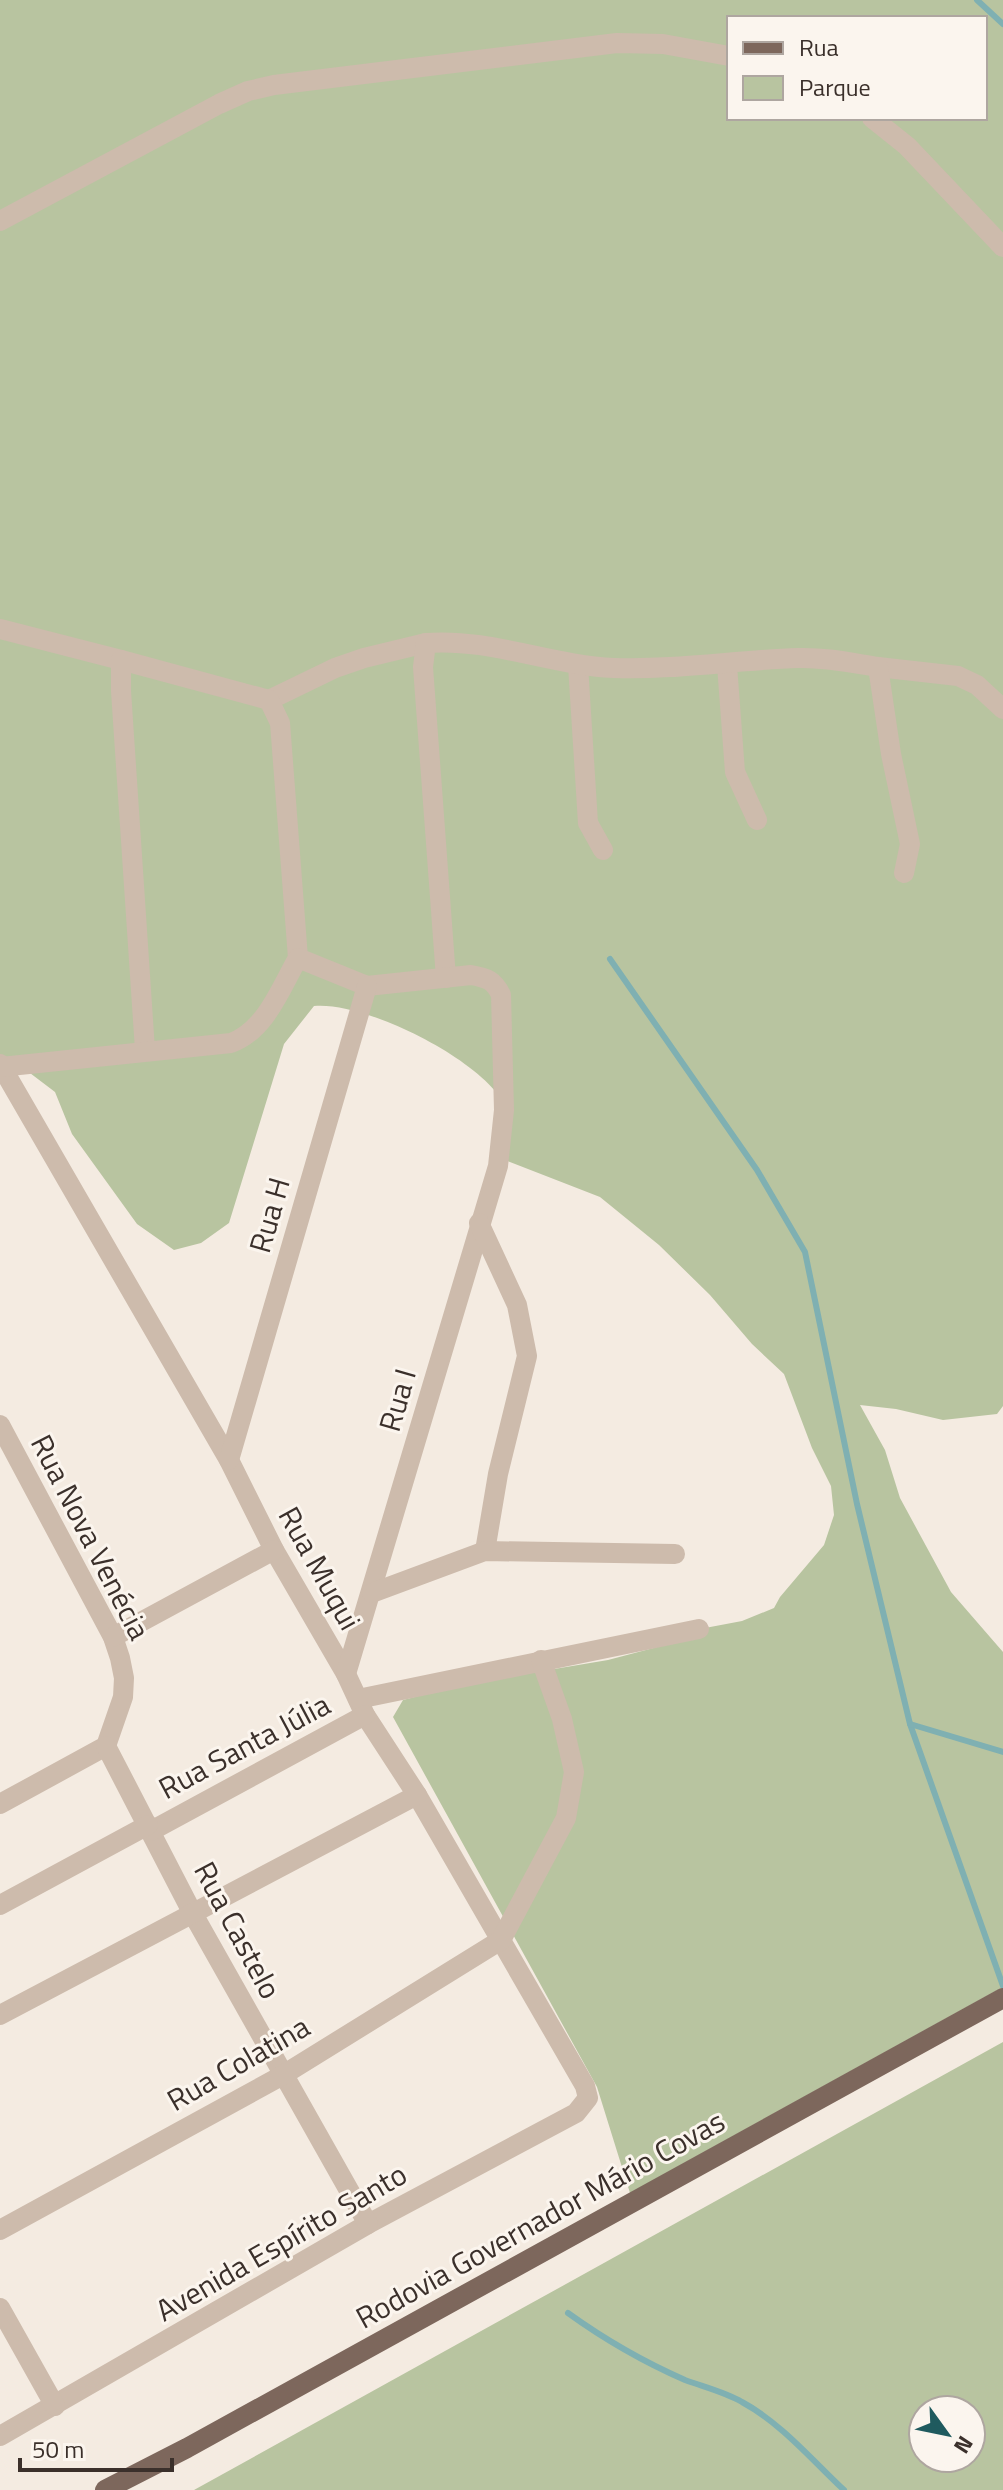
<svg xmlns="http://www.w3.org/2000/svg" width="1003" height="2490" viewBox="0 0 1003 2490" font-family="'Titillium Web',sans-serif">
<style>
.green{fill:#b8c4a0;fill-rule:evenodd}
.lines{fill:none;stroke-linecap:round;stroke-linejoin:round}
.stream{stroke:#7fb0b2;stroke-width:6}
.minor{stroke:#cdbbac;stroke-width:20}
.major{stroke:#7d675c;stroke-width:20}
.labels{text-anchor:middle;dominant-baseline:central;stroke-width:6;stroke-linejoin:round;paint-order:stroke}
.street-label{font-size:30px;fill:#3b302b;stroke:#fbf5ee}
</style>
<rect width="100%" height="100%" fill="#f4ebe1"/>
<!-- green -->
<g class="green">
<path d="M0 0H1003V1406L997 1414 943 1420 896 1409 860 1405 885 1450 900 1498 951 1592 1003 1652V1987L630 2193 597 2087 393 1717 403 1700 465 1684 608 1660 680 1641 705 1628 742 1621 774 1608 780 1597 824 1545 834 1515 831 1486 812 1448 784 1374 752 1344 710 1295 659 1245 600 1197 505 1160C506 1147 512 1124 508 1111 489 1062 365 1001 314 1006L284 1044 229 1223 201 1243 174 1250 137 1224 72 1134 55 1092 26 1070 0 1061ZM729 18H985V118H729Z"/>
<path d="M1003 2042V2490H194ZM923 2410H971V2458H923Z"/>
</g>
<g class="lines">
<!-- stream -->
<g class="stream">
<polyline points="977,0 1003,24"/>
<polyline points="610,959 757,1170 805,1252 857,1504 910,1724 1003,1986"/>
<polyline points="910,1724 1003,1752"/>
<path d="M568 2313C604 2339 644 2362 685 2380 704 2387 725 2392 742 2402 781 2423 812 2460 844 2490"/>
</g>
<!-- minor -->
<g class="minor">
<polyline points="872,118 907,146 1003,247"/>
<polyline points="0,221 219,104 248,91 274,85 617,43 663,44 729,56"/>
<polyline points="0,629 121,660"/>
<polyline points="578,665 588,823 603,850"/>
<polyline points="727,665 735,772 757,820"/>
<polyline points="878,667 958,676 977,685 1003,709"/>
<polyline points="269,700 335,668 364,658 426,643"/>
<path d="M446 978 423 667 426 643C490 638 550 665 614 668 676 670 737 660 798 658 825 657 852 663 878 667L891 754 910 844 904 873"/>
<polyline points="145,1050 121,691 121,660 269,700 280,723 298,958"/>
<polyline points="0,1064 229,1460 274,1550 346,1674 365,1715 417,1795 585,2086 588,2098 576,2113 368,2224 0,2436"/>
<path d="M0 1067 231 1043C266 1030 280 989 298 958L367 986 471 975C487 978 494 980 501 995L504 1110 498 1166 346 1674"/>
<polyline points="479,1223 517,1305 527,1356 498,1474 485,1551"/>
<polyline points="0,1425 113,1637 120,1658 124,1678 123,1697 106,1746 0,1804"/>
<polyline points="229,1460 367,986"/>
<polyline points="372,1593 485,1551 675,1554"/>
<polyline points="113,1637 274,1550"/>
<polyline points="358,1699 699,1629"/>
<polyline points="106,1746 193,1914 368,2224"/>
<polyline points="151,1831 365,1715"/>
<polyline points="0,1905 148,1825"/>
<polyline points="0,2015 417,1795"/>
<polyline points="0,2230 283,2075 501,1940 566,1818 574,1772 562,1719 541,1660"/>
<polyline points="0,2308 55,2406"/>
</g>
<!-- major -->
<polyline class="major" points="105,2490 187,2448 1003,1998"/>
</g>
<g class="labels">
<!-- street labels -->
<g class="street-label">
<text transform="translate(269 1215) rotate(-74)">Rua H</text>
<text transform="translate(397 1400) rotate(-74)">Rua I</text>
<text transform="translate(91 1537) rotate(63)">Rua Nova Venécia</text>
<text transform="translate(320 1568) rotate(61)">Rua Muqui</text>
<text transform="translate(244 1746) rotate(-28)">Rua Santa Júlia</text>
<text transform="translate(238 1930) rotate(62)">Rua Castelo</text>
<text transform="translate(238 2063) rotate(-30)">Rua Colatina</text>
<text transform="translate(540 2219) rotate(-29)">Rodovia Governador Mário Covas</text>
<text transform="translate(281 2242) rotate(-30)">Avenida Espírito Santo</text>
</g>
</g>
<!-- legend -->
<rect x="727" y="16" width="260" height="104" fill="#fbf5ee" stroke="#aea6a0" stroke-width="2"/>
<rect x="743" y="42" width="40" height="12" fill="#7d675c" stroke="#aea6a0" stroke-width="2"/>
<text x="799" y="56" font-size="24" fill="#3b302b">Rua</text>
<rect x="743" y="76" width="40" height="24" fill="#b8c4a0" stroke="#aea6a0" stroke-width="2"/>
<text x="799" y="96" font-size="24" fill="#3b302b">Parque</text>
<!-- north arrow -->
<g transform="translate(947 2434) rotate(123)"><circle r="38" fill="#fbf5ee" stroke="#aea6a0" stroke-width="2"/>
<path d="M0-6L14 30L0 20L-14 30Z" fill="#1f5a5e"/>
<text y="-12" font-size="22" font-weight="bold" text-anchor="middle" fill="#3b302b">N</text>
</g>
<!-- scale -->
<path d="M20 2458v12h152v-12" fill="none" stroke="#3b302b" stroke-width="4"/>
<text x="32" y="2458" font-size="24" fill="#3b302b" stroke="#fbf5ee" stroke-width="6" paint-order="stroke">50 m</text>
</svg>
